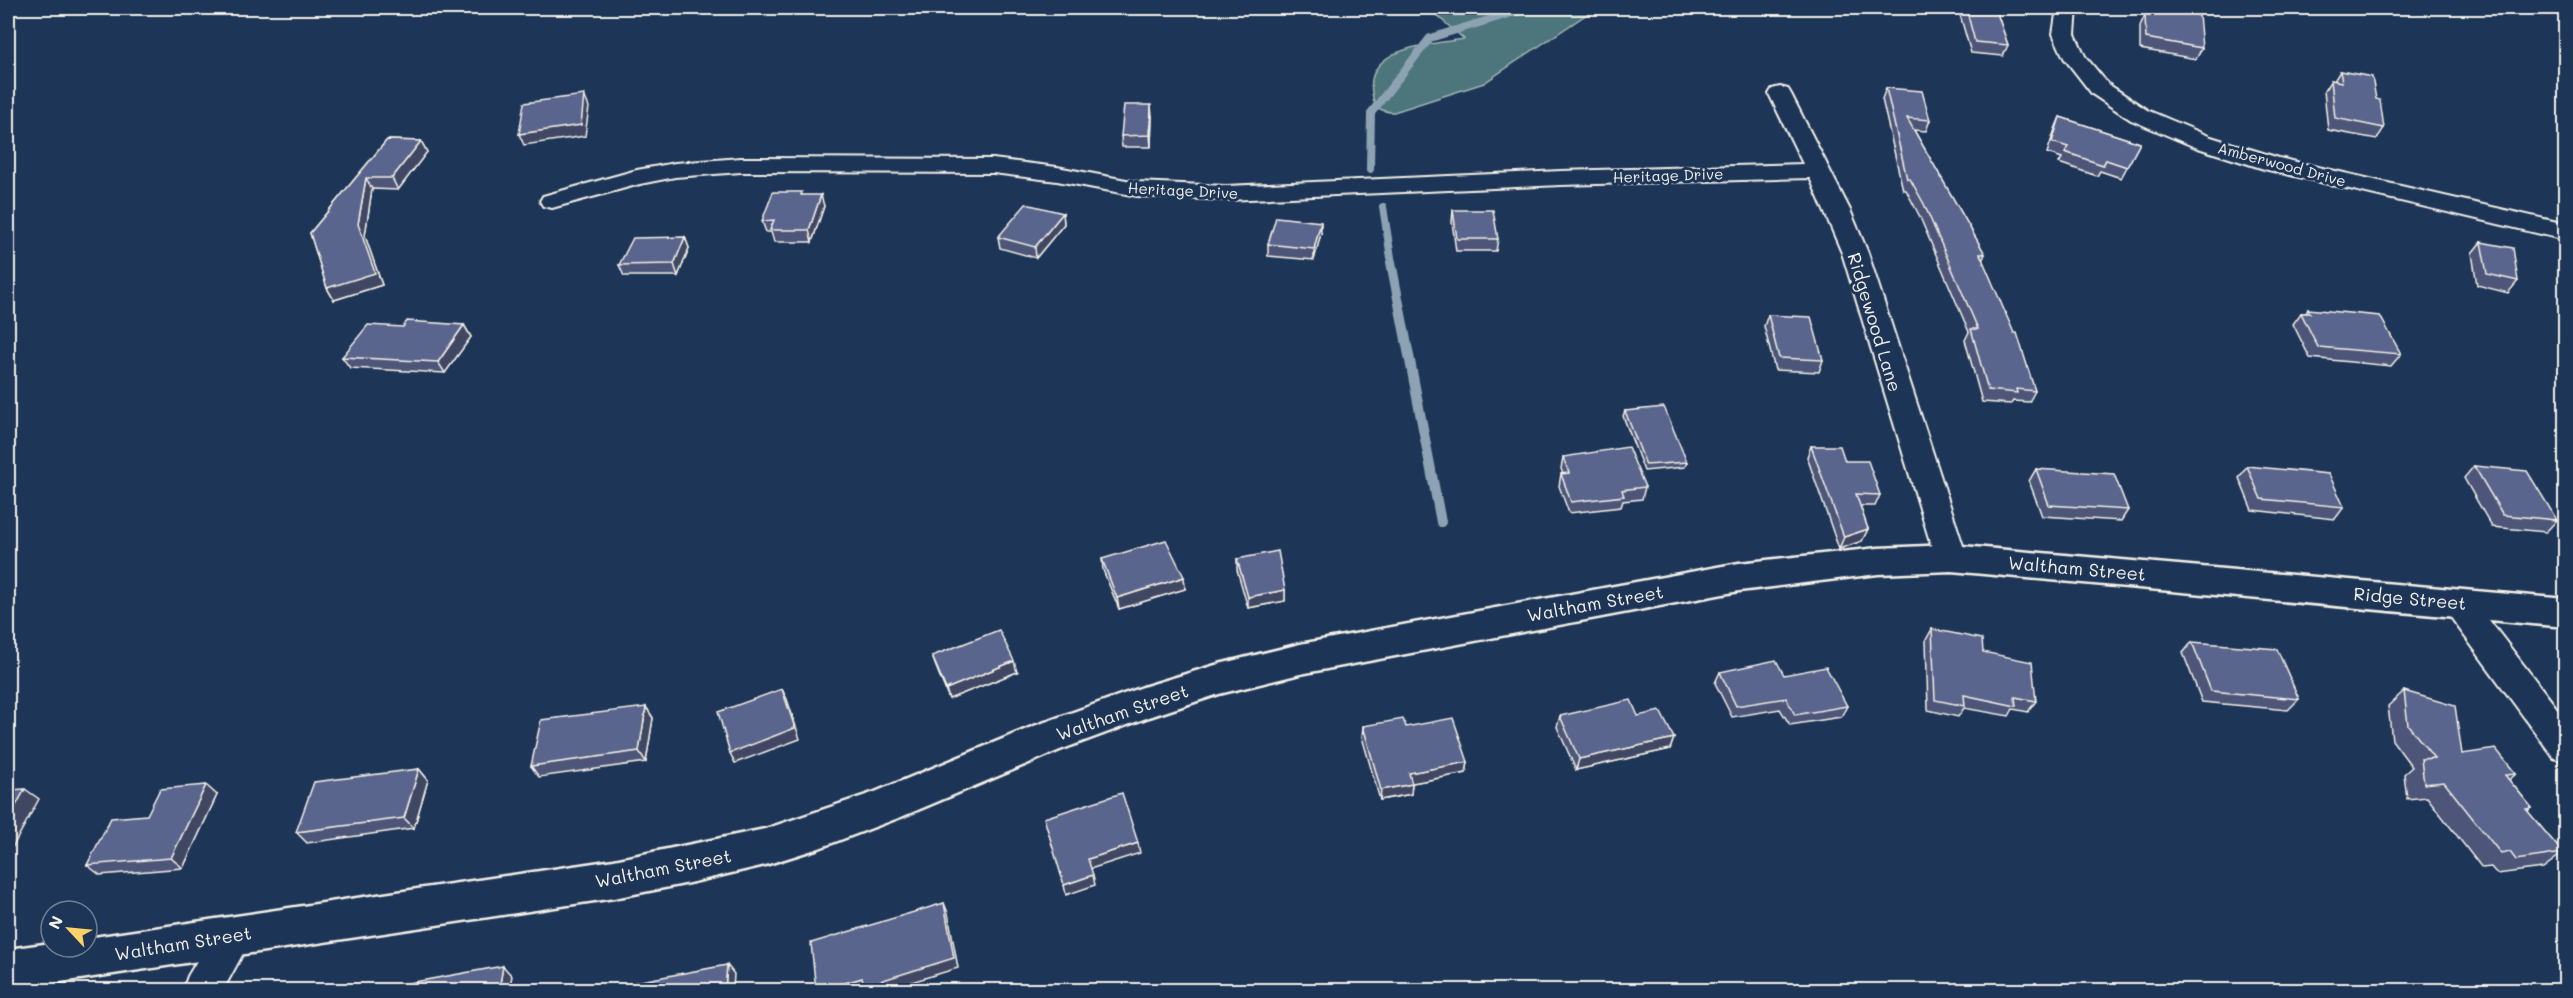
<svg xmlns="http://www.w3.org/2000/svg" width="2573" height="998" viewBox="0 0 2573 998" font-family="Mali,sans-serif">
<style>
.green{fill:#4d767b;stroke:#a0b4b2;stroke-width:1.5}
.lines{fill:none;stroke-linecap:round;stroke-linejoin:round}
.stream-far1{stroke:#8da3b3;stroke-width:8}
.stream{stroke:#8da3b3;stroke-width:10}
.minor-casing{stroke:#f4f1e8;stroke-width:4}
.tertiary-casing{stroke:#f4f1e8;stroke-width:5}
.minor{fill:#1d3557;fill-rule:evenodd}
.tertiary{fill:#1d3557;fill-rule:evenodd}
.wall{fill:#4d5779;stroke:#f4f1e8;stroke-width:1.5}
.shaded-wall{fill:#3f4763;stroke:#f4f1e8;stroke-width:1.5}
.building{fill:#5a658d;stroke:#f4f1e8;stroke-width:1.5}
.labels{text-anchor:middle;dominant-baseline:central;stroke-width:6;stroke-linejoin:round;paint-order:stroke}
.far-street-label{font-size:15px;fill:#f4f1e8;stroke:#1d3557}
.street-label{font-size:18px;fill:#f4f1e8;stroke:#1d3557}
</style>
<rect width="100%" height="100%" fill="#1d3557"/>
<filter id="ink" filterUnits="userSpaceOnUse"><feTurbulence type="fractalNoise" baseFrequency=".0167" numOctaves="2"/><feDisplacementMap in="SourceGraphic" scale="12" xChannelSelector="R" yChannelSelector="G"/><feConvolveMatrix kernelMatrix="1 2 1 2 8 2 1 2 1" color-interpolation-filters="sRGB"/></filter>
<g filter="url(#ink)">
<!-- green -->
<path class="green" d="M1428 8H1596L1484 83 1394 112C1383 112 1375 109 1373 98 1360 46 1430 45 1464 39Z"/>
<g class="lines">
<!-- stream-far1 -->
<g class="stream-far1">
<polyline points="1370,169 1371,113 1430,38 1528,8"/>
<polyline points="1383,207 1392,264"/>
</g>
<!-- stream -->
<polyline class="stream" points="1391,262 1441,522"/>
<defs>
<g id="minor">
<polygon points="2057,8 2077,8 2075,34 2085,56 2108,84 2147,110 2211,137 2279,158 2566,224 2566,240 2264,169 2195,147 2131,120 2092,94 2064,58 2053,34"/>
<polygon points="1780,87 1788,89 1791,94 1850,210 1868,253 1967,558 1962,566 1951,570 1940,566 1935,558 1842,253 1810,178 1561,185 1226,200 1137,196 1057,181 993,173 741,172 675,177 640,184 552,208 543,206 540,201 543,196 637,170 675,163 741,158 993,159 1057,167 1137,182 1226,186 1561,171 1803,164 1769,94 1772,89"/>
<polygon points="2458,590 2469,594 2566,720 2566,762 2554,758 2447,612 2442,603 2447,594"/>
<polygon points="234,917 248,922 253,935 223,990 183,990 188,976 220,922"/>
</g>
<polygon id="tertiary" points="1951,545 2566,599 2566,627 1951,571 1878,574 1739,591 1300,674 1219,694 1149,717 1060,750 901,817 819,848 765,865 689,883 614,898 8,990 8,949 51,943 51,947 87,947 87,938 614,860 765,829 875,792 1034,726 1143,687 1219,664 1300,644 1739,563 1878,548"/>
</defs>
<!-- minor casing -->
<use href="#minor" class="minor-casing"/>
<!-- tertiary casing -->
<use href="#tertiary" class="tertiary-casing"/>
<!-- minor -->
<use href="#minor" class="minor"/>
<!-- tertiary -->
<use href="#tertiary" class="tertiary"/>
</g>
<!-- wall -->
<g class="wall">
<polygon points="1958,8 1999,8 1997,13 2008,45 2003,56 1971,53"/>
<polygon points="2148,8 2178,12 2202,48 2196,59 2140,49 2140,26"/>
<polygon points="2340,71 2376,99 2384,128 2377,139 2328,130 2324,91 2331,80 2334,81"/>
<polygon points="1886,88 1930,120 1926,131 1914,130 1985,254 1982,261 2035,391 2029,402 2013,401 2011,404 1982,402 1965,340 1969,332 1919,215 1906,190 1903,190 1882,99"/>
<polygon points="1152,116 1151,147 1122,147 1121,136"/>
<polygon points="2060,117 2140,143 2121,178 2100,171 2097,176 2059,163 2062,158 2047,153 2055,129"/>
<polygon points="387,140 421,141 427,152 398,190 372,189 365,236 382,285 334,300 327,288 310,233"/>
<polygon points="803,195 824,206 812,242 774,242 771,232 766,232 762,221"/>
<polygon points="1453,210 1498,239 1496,251 1456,251 1452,222"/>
<polygon points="1063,213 1064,224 1036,258 1000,248 998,237"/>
<polygon points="1321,233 1314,260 1268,256 1268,244"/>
<polygon points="685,237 689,248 678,276 624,276 619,265"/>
<polygon points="2481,242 2518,281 2508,293 2477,285 2472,253"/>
<polygon points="2308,309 2401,354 2391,366 2310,358 2293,324 2301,313 2306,313"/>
<polygon points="1768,315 1823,360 1819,372 1775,370 1764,326"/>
<polygon points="464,325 471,337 445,373 350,368 342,357 403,327"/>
<polygon points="1625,411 1687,462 1685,467 1644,471 1623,416"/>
<polygon points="1811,446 1845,461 1880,495 1875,506 1860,506 1868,529 1862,541 1839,549 1807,457"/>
<polygon points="1563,457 1645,487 1642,499 1623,501 1621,507 1569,513 1559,486 1561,474 1563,474 1561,469"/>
<polygon points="2247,466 2344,507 2335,519 2252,510 2239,478"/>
<polygon points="2474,466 2557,520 2546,532 2492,527 2464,478"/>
<polygon points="2036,469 2128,510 2121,521 2042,516 2029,481"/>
<polygon points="1102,559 1184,577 1185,589 1119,609 1103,570"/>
<polygon points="1237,559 1285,590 1285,601 1248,608 1237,570"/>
<polygon points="1932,629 1983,652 2036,701 2028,712 2013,709 2009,716 1964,708 1958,717 1928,710 1926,640"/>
<polygon points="2192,642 2299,699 2288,710 2202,702 2183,653"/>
<polygon points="932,656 1017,672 949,699 936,667"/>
<polygon points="1720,672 1784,675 1847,706 1841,717 1790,725 1780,709 1732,717 1715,683"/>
<polygon points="2404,691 2462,754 2516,774 2509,780 2532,808 2527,811 2563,853 2543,868 2497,874 2491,867 2482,868 2427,797 2407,799 2404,774 2412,767 2392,740 2388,706"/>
<polygon points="646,707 653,718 646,762 539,777 531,766"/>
<polygon points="1560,716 1638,716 1674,738 1670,749 1576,770 1557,727"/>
<polygon points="1363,726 1406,727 1468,762 1466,773 1412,783 1411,794 1380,800 1362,737"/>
<polygon points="419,769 428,780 414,828 307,843 296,832"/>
<polygon points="217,795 183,868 100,875 87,865 147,815"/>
</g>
<!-- shaded-wall -->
<g class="shaded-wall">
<polygon points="584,95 589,107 585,136 524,145 519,134"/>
<polygon points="1151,105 1152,116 1151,147 1150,135"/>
<polygon points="421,141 427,152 398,190 392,178"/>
<polygon points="366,178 372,189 365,236 382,285 334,300 327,288 358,224"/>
<polygon points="821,195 824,206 812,242 809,230"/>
<polygon points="1063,213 1064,224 1036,258 1035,247"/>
<polygon points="1321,222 1321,233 1314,260 1314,249"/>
<polygon points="685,237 689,248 678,276 674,264"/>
<polygon points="464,325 471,337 445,373 438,362"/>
<polygon points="1868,529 1862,541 1839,549 1844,537"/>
<polygon points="1184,577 1185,589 1119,609 1117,598"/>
<polygon points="1285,590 1285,601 1248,608 1248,597"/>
<polygon points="1014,661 1017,672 949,699 946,689"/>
<polygon points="782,689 787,699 800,739 735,763 730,753"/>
<polygon points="646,707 653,718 646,762 639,751"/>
<polygon points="1674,738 1670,749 1576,770 1579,759"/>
<polygon points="1468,762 1466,773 1407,784 1409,773"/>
<polygon points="419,769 428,780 414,828 404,818"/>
<polygon points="1412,784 1411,794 1380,800 1381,790"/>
<polygon points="206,785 217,795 183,868 171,858"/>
<polygon points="25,789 39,799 8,855 8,820"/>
<polygon points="1138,843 1140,853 1090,869 1088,859"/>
<polygon points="1093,875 1095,885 1066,895 1064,885"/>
<polygon points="944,903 948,913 958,968 885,990 866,990 864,988 856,990 821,990 862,978"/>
<polygon points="727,965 734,974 733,990 725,990"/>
<polygon points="503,966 512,976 509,990 499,990"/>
</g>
<!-- building -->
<g class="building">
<polygon points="1966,8 1999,8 1997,13 2008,45 1975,42"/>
<polygon points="2148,8 2178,8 2178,12 2199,15 2202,48 2146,38 2145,15"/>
<polygon points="2340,71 2372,77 2376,99 2380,100 2384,128 2335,118 2331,80 2342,82"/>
<polygon points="1886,88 1922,91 1930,120 1907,118 1985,254 1980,254 2014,333 2017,333 2035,391 2016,389 2017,393 1988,390 1971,329 1978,329 1924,204 1910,179 1907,179"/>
<polygon points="584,95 581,125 519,134 524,103"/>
<polygon points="1124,105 1151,105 1150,135 1121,136"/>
<polygon points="2060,117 2140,143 2127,167 2106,160 2103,165 2065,152 2068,147 2052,142"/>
<polygon points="387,140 421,141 392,178 366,178 358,224 375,273 327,288 310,233"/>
<polygon points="773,192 802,192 801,195 821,195 809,230 770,230 774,220 762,221"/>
<polygon points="1026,204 1063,213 1035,247 998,237"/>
<polygon points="1453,210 1493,210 1498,239 1457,239"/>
<polygon points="1276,217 1321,222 1314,249 1268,244"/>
<polygon points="685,237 674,264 619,265 633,238"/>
<polygon points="2481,242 2513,248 2518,281 2487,274"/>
<polygon points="2308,309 2380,316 2401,354 2318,347 2301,313 2310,313"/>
<polygon points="1768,315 1811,317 1823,360 1779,358"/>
<polygon points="407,321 464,325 438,362 342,357 368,325 403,327"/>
<polygon points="1664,407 1687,462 1646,465 1625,411"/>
<polygon points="1811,446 1840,446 1845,461 1868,461 1880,495 1856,494 1868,529 1844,537"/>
<polygon points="1628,447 1645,487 1622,490 1624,496 1571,502 1561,474 1569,473 1563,457"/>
<polygon points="2247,466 2329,474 2344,507 2261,499"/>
<polygon points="2474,466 2527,471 2557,520 2503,515"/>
<polygon points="2036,469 2114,474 2128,510 2049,505"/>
<polygon points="1166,540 1184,577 1117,598 1102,559"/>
<polygon points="1278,551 1285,590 1248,597 1237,559"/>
<polygon points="1932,629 1982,639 1983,652 2032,662 2036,701 2015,697 2016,706 1964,695 1965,706 1935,700"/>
<polygon points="999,630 1014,661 946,689 932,656"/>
<polygon points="2192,642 2277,649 2299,699 2211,691"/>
<polygon points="1776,660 1784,675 1826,667 1847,706 1795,715 1786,698 1736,706 1720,672"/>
<polygon points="782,689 795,728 730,753 718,712"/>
<polygon points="2404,691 2455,706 2462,754 2496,749 2516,774 2505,775 2532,808 2526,809 2563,853 2516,860 2510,852 2501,854 2444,782 2424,784 2421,759 2434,758 2408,725"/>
<polygon points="1631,700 1638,716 1660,711 1674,738 1579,759 1560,716"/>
<polygon points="646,707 639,751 531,766 541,720"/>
<polygon points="1453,718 1468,762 1409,773 1412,784 1381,790 1363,726 1403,719 1406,727"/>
<polygon points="419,769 404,818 296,832 314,782"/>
<polygon points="206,785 171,858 87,865 111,818 147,815 160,789"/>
<polygon points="25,789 8,820 8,790"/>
<polygon points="1122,793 1138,843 1088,859 1093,875 1064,885 1044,818"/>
<polygon points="944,903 954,958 864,986 862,978 821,990 816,990 811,943"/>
<polygon points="727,965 725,990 635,990 636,982"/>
<polygon points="503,966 499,990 403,990 404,984"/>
</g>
</g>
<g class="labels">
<!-- far-street labels -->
<g class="far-street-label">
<text transform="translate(2282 164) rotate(15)">Amberwood Drive</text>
<text transform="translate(1668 175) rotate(-2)">Heritage Drive</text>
<text transform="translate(1183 190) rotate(3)">Heritage Drive</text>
</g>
<!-- street labels -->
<g class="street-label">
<text transform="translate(1875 322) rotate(73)">Ridgewood Lane</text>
<text transform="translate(2077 568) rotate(5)">Waltham Street</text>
<text transform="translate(2410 598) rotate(5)">Ridge Street</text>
<text transform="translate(1595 603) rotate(-10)">Waltham Street</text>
<text transform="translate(1122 712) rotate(-19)">Waltham Street</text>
<text transform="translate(663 868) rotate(-11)">Waltham Street</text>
<text transform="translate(183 943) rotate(-9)">Waltham Street</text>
</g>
</g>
<!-- margin -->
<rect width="2573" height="998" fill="none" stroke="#1d3557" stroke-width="30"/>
<rect x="15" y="15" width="2543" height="968" fill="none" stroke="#f4f1e8" stroke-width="2" filter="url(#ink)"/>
<!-- north arrow -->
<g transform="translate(69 929) rotate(296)"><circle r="28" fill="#1d3557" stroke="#738091" stroke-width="1.5"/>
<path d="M0-4.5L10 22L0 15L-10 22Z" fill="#ffd166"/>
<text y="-9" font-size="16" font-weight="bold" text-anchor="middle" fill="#f4f1e8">N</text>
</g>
</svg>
